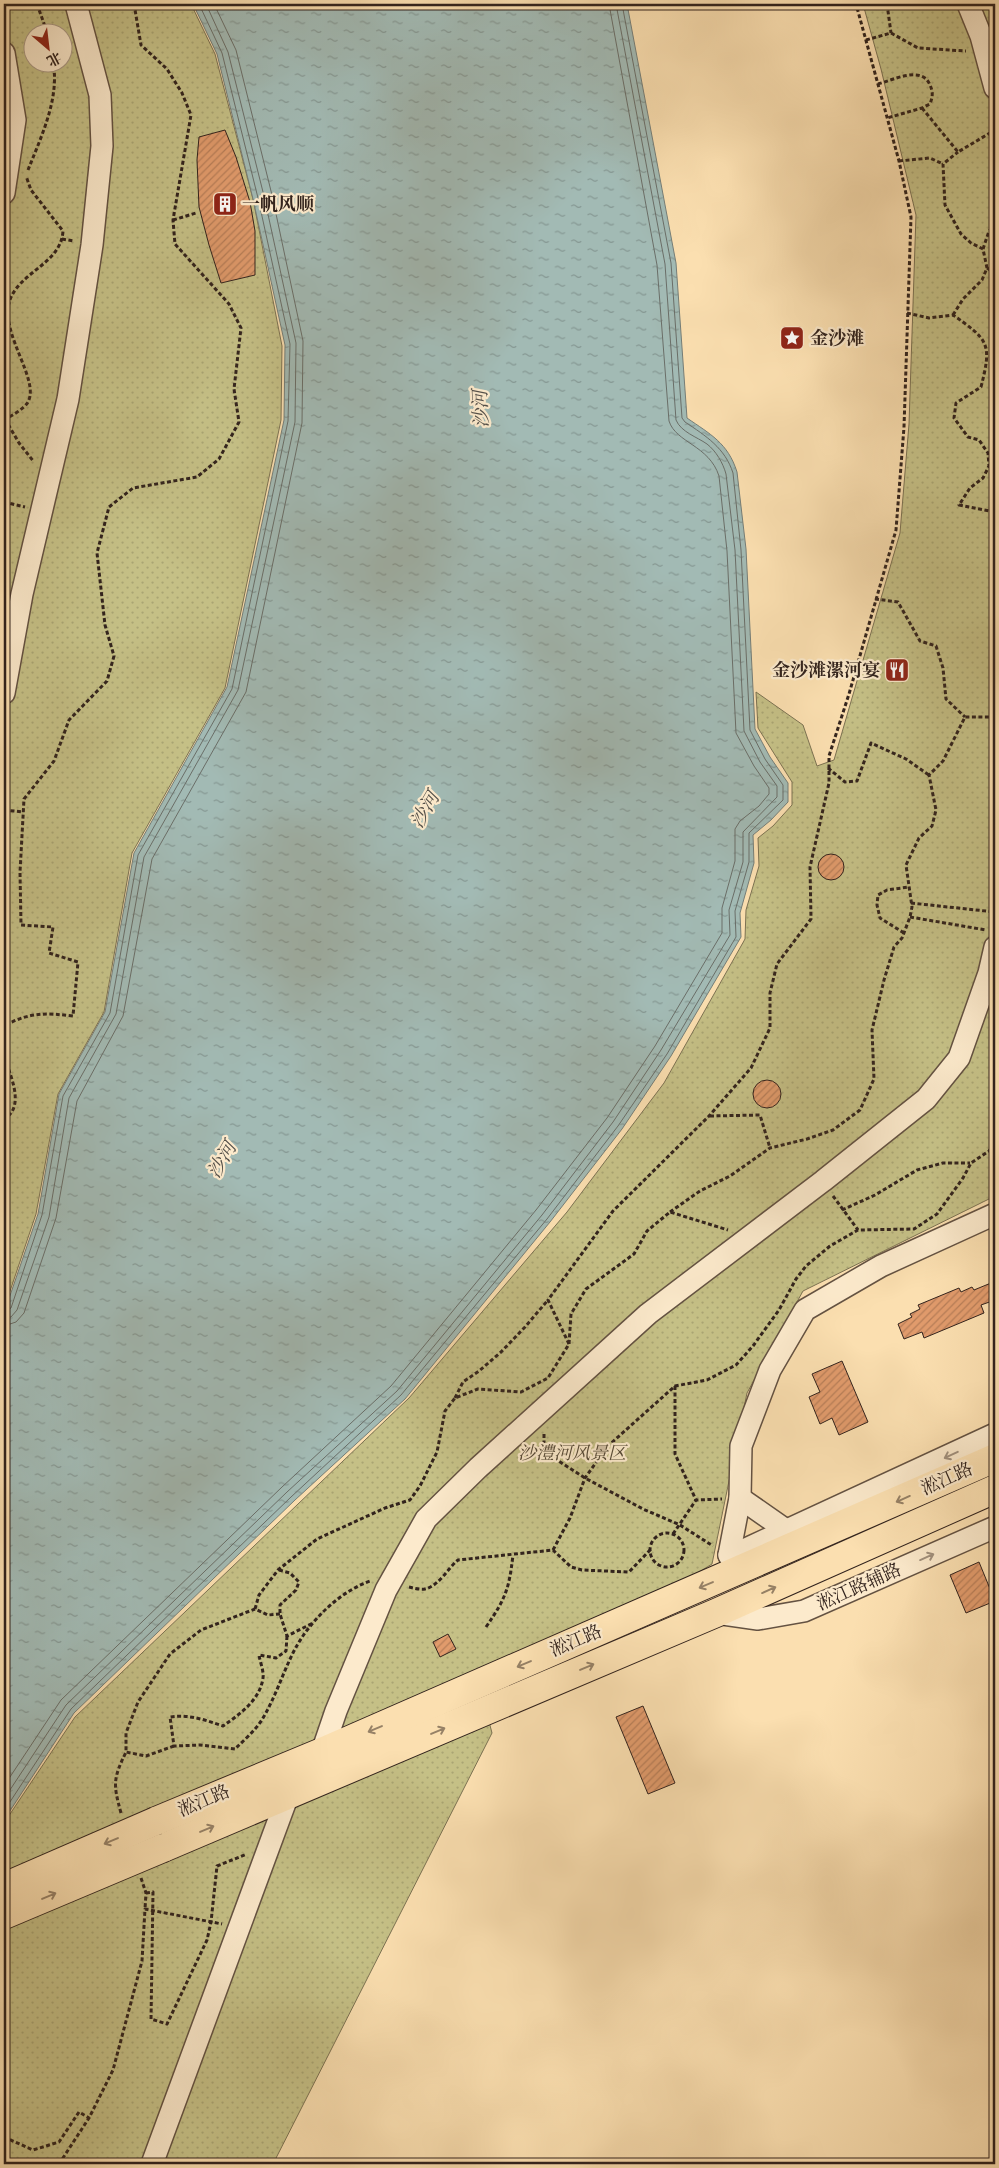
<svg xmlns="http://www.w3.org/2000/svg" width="999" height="2168" viewBox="0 0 999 2168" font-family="'IM FELL Double Pica','Noto Serif SC',serif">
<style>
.park{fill:url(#park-dots);stroke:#7c7252;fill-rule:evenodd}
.water{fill:url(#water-ripples);stroke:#757e78}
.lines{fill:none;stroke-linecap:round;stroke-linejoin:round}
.shore{stroke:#6a6e68;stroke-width:1}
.building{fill:url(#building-hatch);stroke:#32231d}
.minor-casing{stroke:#645242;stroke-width:24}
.major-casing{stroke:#32231d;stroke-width:30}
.path{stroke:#32231d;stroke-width:3;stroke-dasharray:4 2.5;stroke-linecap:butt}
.minor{stroke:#fceacc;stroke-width:21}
.major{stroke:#fbdfb0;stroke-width:28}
.major-bridge-casing{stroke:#32231d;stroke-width:30;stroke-linecap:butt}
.major-bridge{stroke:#fbdfb0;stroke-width:28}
.oneway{stroke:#a1907d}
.oneway2{stroke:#968166}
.labels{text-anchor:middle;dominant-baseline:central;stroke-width:4.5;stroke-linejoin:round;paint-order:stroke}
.poi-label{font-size:18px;font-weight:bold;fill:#32231d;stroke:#fceacc;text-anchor:start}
.park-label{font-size:18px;font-style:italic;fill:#574a37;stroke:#fceacc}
.street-label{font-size:18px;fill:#32231d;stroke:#fceacc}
.water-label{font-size:19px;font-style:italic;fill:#54504a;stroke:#fceacc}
</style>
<defs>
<pattern id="park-dots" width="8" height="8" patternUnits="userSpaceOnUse" patternTransform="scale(1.25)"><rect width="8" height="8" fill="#c5c086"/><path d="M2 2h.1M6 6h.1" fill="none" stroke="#aaa573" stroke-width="1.8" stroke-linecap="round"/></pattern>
<pattern id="water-ripples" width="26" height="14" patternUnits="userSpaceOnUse" patternTransform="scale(1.25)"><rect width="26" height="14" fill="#a2bab4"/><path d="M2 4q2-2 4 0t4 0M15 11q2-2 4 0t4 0" fill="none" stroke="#859792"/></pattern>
<pattern id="building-hatch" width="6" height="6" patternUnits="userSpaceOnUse" patternTransform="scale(1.25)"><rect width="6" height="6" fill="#e19b6c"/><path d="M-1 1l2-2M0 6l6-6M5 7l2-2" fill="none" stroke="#b77e58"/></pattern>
</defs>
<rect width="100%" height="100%" fill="#fbdfb0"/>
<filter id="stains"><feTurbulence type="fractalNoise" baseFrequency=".004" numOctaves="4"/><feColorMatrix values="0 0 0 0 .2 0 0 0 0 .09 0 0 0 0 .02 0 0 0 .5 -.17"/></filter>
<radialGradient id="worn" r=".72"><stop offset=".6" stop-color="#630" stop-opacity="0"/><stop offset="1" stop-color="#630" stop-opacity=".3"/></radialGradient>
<!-- park -->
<g class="park">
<path d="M4 4H191L215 54 253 199 282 346 281 420 225 688 132 853 104 1012 58 1094 36 1214 4 1309ZM32 32H62V62H32Z"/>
<polygon points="863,4 995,4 995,1196 803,1291 747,1393 712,1564 686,1580 476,1672 492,1733 273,2164 4,2164 4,1823 75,1717 409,1398 567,1212 664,1083 745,939 746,910 759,866 758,838 773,826 792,805 792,782 758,728 756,692 803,725 817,766 834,760 900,533 909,424 916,215 881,69"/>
</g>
<!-- water -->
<path class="water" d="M193 4H627L676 263 687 418C710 434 728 443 737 472L746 549 755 729 770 757 788 783V802L771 820 753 835 754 863 740 913 741 937 671 1056 622 1129 550 1222 405 1399 295 1500 74 1713 4 1820V1313L38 1214 59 1094 105 1012 134 853 227 687 284 420 285 345 253 199 217 54Z"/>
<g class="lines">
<!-- shore -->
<g class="shore">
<polyline points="4,1312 11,1308 42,1215 63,1096 110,1013 138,855 232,689 288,421 290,344 258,198 222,53 199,4"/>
<polyline points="4,1318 11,1317 17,1310 49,1217 69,1098 116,1014 144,857 238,690 295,422 296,343 264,196 228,52 206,4"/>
<polyline points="4,1326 16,1322 24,1313 56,1218 77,1101 123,1016 152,859 246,692 302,423 303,341 272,195 236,50 214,4"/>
<path d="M4 1786 61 1700 282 1487 391 1386 536 1210 607 1118 655 1046 722 933V908L735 861V829L740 821 759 806 769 794V788L754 766 736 733 727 551 719 476C709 445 676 443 669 421L657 265 609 4"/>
<path d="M4 1799 66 1705 287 1492 397 1391 542 1215 613 1122 661 1050 730 935 729 910 743 862V832L777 797V786L760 762 744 731 735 550 726 474C723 463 716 451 707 444 697 437 681 432 676 420L665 264 616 4"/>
<path d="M4 1811 71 1709 291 1497 401 1395 547 1219 618 1126 667 1054 736 937 735 911 749 862V833L783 800V785L765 759 750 730 741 550 733 473C725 448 706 436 685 422L682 418 671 263 622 4"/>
</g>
</g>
<!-- building -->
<g class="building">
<polygon points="225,130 236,157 250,202 255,231 255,275 221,283 209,245 199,207 197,160 199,137"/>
<circle cx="831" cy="867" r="13"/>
<circle cx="767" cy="1094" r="14"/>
<polygon points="991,1283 995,1293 995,1300 981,1305 984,1313 924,1338 922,1332 904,1339 898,1324 912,1317 910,1314 920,1309 918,1305 959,1288 961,1292 972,1287 974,1290"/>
<polygon points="842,1361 868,1422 839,1435 832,1418 820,1424 809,1397 820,1392 812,1374"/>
<polygon points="979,1562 995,1601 966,1613 950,1575"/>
<polygon points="448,1634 456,1649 440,1657 433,1642"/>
<polygon points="643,1706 675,1783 648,1794 616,1717"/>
</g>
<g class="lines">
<defs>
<g id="minor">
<polyline points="968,4 981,36 995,88"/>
<polyline points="4,53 15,120 4,193"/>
<polyline points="4,693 22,594 68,399 92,245 102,146 100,95 76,4"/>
<polyline points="740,1498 786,1530 791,1540"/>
<polyline points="729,1555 746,1549 995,1434"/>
<polyline points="738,1571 729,1555 740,1498 741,1446 770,1370 805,1310 881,1266 995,1214"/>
<polyline points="716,1613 758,1619 804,1611 995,1527"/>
<polyline points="322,1752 336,1711 386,1590 426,1519 478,1468 648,1314 823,1181 926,1099 959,1058 989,973 995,947"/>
<polyline points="152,2164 288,1795"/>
</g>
<g id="major">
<polyline points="156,1821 322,1752 995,1458"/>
<polyline points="163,1848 716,1613 995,1489"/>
</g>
</defs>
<!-- minor casing -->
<use href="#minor" class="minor-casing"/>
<!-- major casing -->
<use href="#major" class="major-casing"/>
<!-- path -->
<g class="path">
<polyline points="37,4 47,32"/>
<polyline points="887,4 891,33"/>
<polyline points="866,40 891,33 918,48 966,51"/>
<path d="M878 84C893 80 922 65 930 85 933 92 933 96 930 104L922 108 887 118"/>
<polyline points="922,108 958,152 995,130"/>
<polyline points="899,161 930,158 943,164"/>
<path d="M28 170C41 137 60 98 53 62"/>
<polyline points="173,220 196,213"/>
<polyline points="62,239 74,241"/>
<polyline points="983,249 989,231 995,225"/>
<polyline points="987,268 995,273"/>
<polyline points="4,302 9,303"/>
<path d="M907 313 929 318 953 315C989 340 992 344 981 387L956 403 954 418 968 437 979 440 988 453 989 466 983 478 970 488 959 505 995 512"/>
<polyline points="953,315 963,299 982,280 987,268 983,249 971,243 961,234 945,205 943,164 958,152"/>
<polyline points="5,419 19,443 34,462"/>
<path d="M4 420C11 416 24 409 28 402 40 380 1 335 9 303 17 272 61 265 63 231L31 190 26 176"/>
<polyline points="4,502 25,507"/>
<polyline points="875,599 898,602 920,641 936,646 943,668 946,699 965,717"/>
<polyline points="828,768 845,782 857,781 871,743 906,759 929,775"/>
<polyline points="4,810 23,812"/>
<polyline points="911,903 995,912"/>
<polyline points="910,917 986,930"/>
<polyline points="904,933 880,918 877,905 878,895 887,890 909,887"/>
<path d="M4 1038 6 1025C30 1012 47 1013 73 1016L78 962 49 953 53 927 21 925 20 872 24 799 54 761 69 720 107 681 114 656 105 625 97 553 109 507 133 488 197 477 219 459 239 422 234 389 241 328 229 304 175 244 173 220 191 115 182 93 167 69 141 45 134 4"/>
<path d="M4 1057C10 1074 26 1107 4 1119"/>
<polyline points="710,1116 760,1115 770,1148"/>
<polyline points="833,1196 858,1230"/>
<polyline points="842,1210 875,1195 917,1170 943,1163 970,1163"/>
<polyline points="670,1212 700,1191 730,1176 770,1148 807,1139 833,1130 860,1110 874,1079 872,1030 884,980 894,947 902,938 910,917 912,907 906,865 919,838 932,826 936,810 929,775 943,761 965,717 995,717"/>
<polyline points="569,1344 548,1300 613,1211 709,1116 751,1068 770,1028 770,993 777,964 811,919 810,867 829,783 829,756 849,694 896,530 904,427 911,217 899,161 856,4"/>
<polyline points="675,1386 675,1454 696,1500 722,1499"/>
<polyline points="455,1398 463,1382 479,1371 501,1352 525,1327 548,1300"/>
<polyline points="544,1434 544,1450"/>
<polyline points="532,1444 585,1478 643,1509 680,1525 713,1546"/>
<polyline points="520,1457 543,1451"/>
<circle cx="667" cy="1550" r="17"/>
<polyline points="673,1534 696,1500"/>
<polyline points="553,1550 570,1518 585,1478 608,1446 675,1386 707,1380 736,1365 753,1346 779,1310 796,1279 806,1266 830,1246 858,1230 914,1229 937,1214 963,1178 971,1163 989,1151 995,1143"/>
<polyline points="279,1570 290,1573 299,1582 296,1590 280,1605 280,1614 287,1636 313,1623"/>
<path d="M409 1587C413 1588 421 1590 425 1589 439 1586 448 1568 458 1560L553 1550 571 1567 582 1570 629 1572 651 1549"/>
<polyline points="255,1609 259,1595 278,1570 317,1539 385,1508 410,1500 420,1486 437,1452 445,1411 455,1398 478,1389 521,1392 548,1378 569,1344 571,1314 586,1289 634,1254 647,1231 670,1212 728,1230"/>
<path d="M486 1627C506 1598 509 1589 513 1555"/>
<path d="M287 1636 286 1651 276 1658 259 1655C260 1662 264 1671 263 1678 260 1700 240 1714 223 1726 205 1720 189 1714 170 1717L174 1746 200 1745 235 1749C244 1740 256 1730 263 1718 276 1696 283 1672 295 1649 310 1621 339 1592 370 1581"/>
<polyline points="174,1746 146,1756 126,1752 126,1733 138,1702 170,1654 201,1630 255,1609 268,1615 280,1614"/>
<path d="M121 1813C113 1784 113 1779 126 1752"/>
<polyline points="141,1878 146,1893 145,1909"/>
<polyline points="146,1893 153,1892 151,2019 167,2024 207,1940 211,1922 217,1866 247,1854"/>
<polyline points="4,2137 33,2150 59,2142 79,2112 89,2118"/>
<polyline points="59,2164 89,2118 113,2070 142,1961 145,1909 222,1924"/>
</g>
<!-- minor -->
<use href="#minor" class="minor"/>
<!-- major -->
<use href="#major" class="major"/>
<defs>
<g id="major-bridge">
<polyline points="4,1887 156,1821"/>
<polyline points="4,1915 163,1848"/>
</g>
</defs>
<!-- major-bridge casing -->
<use href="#major-bridge" class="major-bridge-casing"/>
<!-- major-bridge -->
<use href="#major-bridge" class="major-bridge"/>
</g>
<!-- one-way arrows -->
<defs><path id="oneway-shaft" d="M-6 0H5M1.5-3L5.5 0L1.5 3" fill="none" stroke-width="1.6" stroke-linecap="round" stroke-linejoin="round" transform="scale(1.25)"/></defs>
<g class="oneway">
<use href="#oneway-shaft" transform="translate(951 1455) rotate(155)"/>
<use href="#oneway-shaft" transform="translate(927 1557) rotate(-24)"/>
</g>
<g class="oneway2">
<use href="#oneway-shaft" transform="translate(903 1499) rotate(156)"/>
<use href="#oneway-shaft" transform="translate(706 1585) rotate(157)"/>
<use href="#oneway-shaft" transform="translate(769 1590) rotate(-24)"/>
<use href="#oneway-shaft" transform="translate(524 1664) rotate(157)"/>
<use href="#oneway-shaft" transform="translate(587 1667) rotate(-23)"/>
<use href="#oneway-shaft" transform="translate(375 1729) rotate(157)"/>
<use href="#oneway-shaft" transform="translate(438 1731) rotate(-23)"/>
<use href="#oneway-shaft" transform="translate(207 1829) rotate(-23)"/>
<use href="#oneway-shaft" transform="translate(111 1841) rotate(157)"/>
<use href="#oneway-shaft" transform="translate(49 1896) rotate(-23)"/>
</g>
<!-- icons -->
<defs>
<symbol id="building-square" viewBox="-11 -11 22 22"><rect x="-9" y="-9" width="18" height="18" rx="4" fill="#8f2418" stroke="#fceacc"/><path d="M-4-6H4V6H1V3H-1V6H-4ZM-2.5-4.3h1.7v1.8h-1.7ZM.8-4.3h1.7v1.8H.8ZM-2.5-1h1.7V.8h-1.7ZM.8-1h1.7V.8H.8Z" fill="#fff"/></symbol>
<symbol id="sight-square" viewBox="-11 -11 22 22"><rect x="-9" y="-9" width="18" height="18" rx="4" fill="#8f2418" stroke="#fceacc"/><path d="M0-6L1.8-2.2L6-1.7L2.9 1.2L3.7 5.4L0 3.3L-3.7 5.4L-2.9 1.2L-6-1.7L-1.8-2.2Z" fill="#fff"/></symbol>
<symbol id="restaurant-square" viewBox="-11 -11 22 22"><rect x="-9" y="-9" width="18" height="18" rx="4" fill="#8f2418" stroke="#fceacc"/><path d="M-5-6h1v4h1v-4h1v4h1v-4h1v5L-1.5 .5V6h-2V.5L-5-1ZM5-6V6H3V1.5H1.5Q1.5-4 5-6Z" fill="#fff"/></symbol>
</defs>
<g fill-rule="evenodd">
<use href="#building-square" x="211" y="190" width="28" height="28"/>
<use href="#sight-square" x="778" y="324" width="28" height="28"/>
<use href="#restaurant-square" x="883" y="656" width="28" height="28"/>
</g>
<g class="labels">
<!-- poi labels -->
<g class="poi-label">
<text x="242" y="204">一帆风顺</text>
<text x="810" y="338">金沙滩</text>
<text x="880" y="670" text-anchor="end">金沙滩漯河宴</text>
</g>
<!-- park labels -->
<g class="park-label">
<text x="572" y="1453">沙澧河风景区</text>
</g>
<!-- street labels -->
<g class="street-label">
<text transform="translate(947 1479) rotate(-24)">淞江路</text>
<text transform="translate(859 1587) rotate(-24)">淞江路辅路</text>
<text transform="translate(576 1641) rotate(-23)">淞江路</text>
<text transform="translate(204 1801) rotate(-23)">淞江路</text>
</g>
<!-- water labels -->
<g class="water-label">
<text transform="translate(481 409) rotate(-93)">沙河</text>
<text transform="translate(425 810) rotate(-60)">沙河</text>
<text transform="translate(222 1160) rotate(-60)">沙河</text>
</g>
</g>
<!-- margin -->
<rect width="999" height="2168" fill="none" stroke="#fbdfb0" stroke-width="20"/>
<rect x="5" y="5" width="989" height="2158" fill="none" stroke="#32231d" stroke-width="2.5"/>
<rect x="10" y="10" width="979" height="2148" fill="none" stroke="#32231d"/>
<!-- north arrow -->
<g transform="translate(48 48) rotate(152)"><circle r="24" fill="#fceacc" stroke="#ab9a86"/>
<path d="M0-4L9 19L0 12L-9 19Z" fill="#8f2418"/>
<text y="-8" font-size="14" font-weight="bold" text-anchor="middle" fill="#32231d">北</text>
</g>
<rect width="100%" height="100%" filter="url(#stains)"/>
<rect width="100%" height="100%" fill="url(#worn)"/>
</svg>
